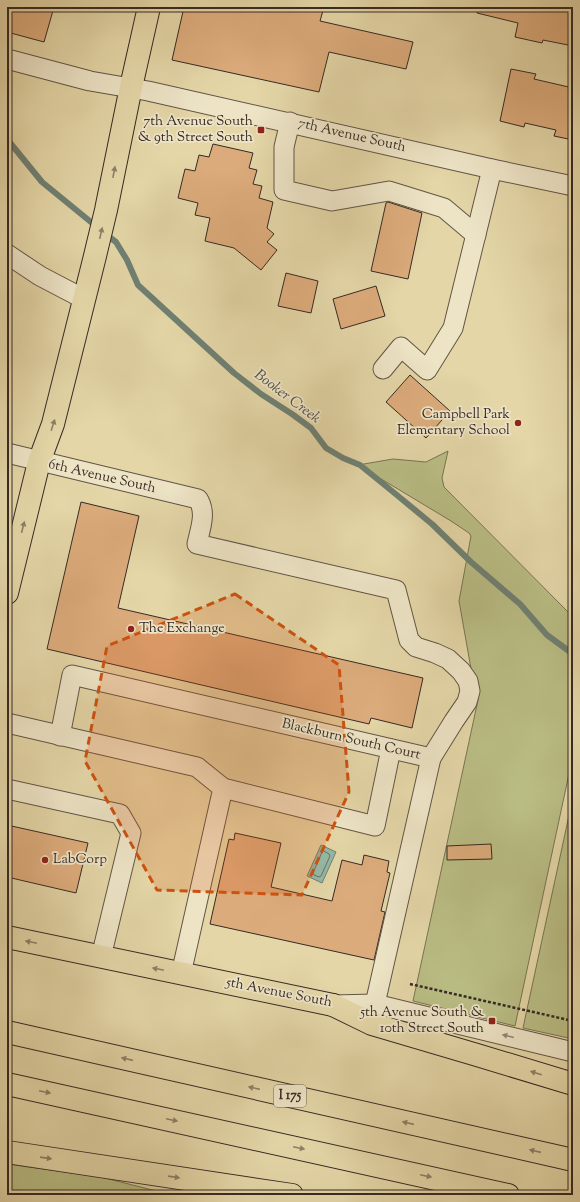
<svg xmlns="http://www.w3.org/2000/svg" width="580" height="1202" viewBox="0 0 580 1202" font-family="'Sorts Mill Goudy',serif">
<style>
.green{fill:#b9bd84;stroke:#787454}
.water{fill:#95b9a7;stroke:#6f8073}
.lines{fill:none;stroke-linecap:round;stroke-linejoin:round}
.shore{stroke:#667266;stroke-width:1}
.stream{stroke:#6f8073;stroke-width:6}
.building{fill:#dcab7b;stroke:#372a25}
.minor-casing{stroke:#625546;stroke-width:21}
.major-casing{stroke:#372a25;stroke-width:24}
.highway-casing{stroke:#372a25;stroke-width:24}
.path{stroke:#372a25;stroke-width:2.5;stroke-dasharray:3 2;stroke-linecap:butt}
.minor{stroke:#ede4c6;stroke-width:19}
.major{stroke:#e4d6a7;stroke-width:22}
.highway{stroke:#e4d6a7;stroke-width:22}
.oneway{fill:#8e8066}
.oneway2{fill:#928776}
.marked{fill:#cd5210;fill-opacity:0.2;stroke:#cd5210;stroke-width:3;stroke-dasharray:8 5;stroke-linejoin:round}
.poi-dot{fill:#8f2418;stroke:#ede4c6;stroke-width:1.5}
.labels{text-anchor:middle;dominant-baseline:central;stroke-width:3.5;stroke-linejoin:round;paint-order:stroke}
.shield{fill:#ede4c6;stroke:#6e6255;stroke-width:1}
.shield-label{font-size:13px;font-weight:bold;fill:#372a25}
.poi-label{font-size:14px;fill:#372a25;stroke:#ede4c6;text-anchor:end}
.street-label{font-size:14px;fill:#372a25;stroke:#ede4c6}
.water-label{font-size:15px;font-style:italic;fill:#4e4e46;stroke:#ede4c6}
</style>
<rect width="100%" height="100%" fill="#e4d6a7"/>
<filter id="stains"><feTurbulence type="fractalNoise" baseFrequency=".005" numOctaves="4"/><feColorMatrix values="0 0 0 0 .2 0 0 0 0 .09 0 0 0 0 .02 0 0 0 .5 -.17"/></filter>
<radialGradient id="worn" r=".72"><stop offset=".6" stop-color="#630" stop-opacity="0"/><stop offset="1" stop-color="#630" stop-opacity=".3"/></radialGradient>
<!-- green -->
<g class="green">
<polygon points="448,451 442,478 444,487 573,617 573,755 515,1026 413,1001 478,700 473,680 459,601 471,536 469,533 451,521 358,465 393,459 426,462"/>
<polygon points="573,797 573,1039 523,1028"/>
<polygon points="7,1164 101,1177 172,1195 7,1195"/>
</g>
<!-- water -->
<polygon class="water" points="321,845 336,852 322,883 307,876"/>
<g class="lines">
<!-- shore -->
<polygon class="shore" points="324,851 329,854 330,856 321,876 319,877 314,875 313,873 322,852"/>
<!-- stream -->
<g class="stream">
<polyline points="7,139 42,182 97,227"/>
<polyline points="104,233 116,242 127,260 138,285 234,373 261,394 292,414 311,428 326,448 343,458 360,465 392,491 432,524 471,562 520,604 547,635 573,654"/>
</g>
</g>
<!-- building -->
<g class="building">
<polygon points="10,7 54,7 44,42 7,32 7,16"/>
<polygon points="184,7 324,7 320,21 413,42 406,69 329,52 319,92 172,60"/>
<polygon points="477,7 573,7 573,46 543,40 542,43 515,37 518,23 477,13"/>
<polygon points="511,69 536,74 534,79 573,88 573,140 554,136 556,130 525,123 524,127 500,121"/>
<polygon points="213,144 253,153 249,168 257,170 253,184 262,186 259,198 273,202 267,228 274,234 267,242 277,250 261,270 234,248 205,241 210,218 195,215 198,203 178,198 185,169 195,171 199,155 209,157"/>
<polygon points="388,202 422,213 408,279 371,271 386,203"/>
<polygon points="286,273 318,281 311,313 278,306"/>
<polygon points="376,286 385,316 341,329 333,299"/>
<polygon points="410,375 450,411 426,438 386,402"/>
<polygon points="81,502 139,516 118,608 423,678 412,728 371,718 369,724 47,649"/>
<polygon points="7,825 88,843 76,893 7,877"/>
<polygon points="235,833 281,843 271,887 332,901 342,860 362,865 364,855 389,861 387,872 390,873 381,911 385,912 374,960 210,924 229,839 234,840"/>
<polygon points="491,844 492,859 447,860 447,846"/>
</g>
<g class="lines">
<defs>
<g id="minor">
<polyline points="7,59 90,81 148,91 492,169 573,186"/>
<polyline points="290,122 284,147 284,190 332,201 389,191 444,208 476,235"/>
<polyline points="7,254 40,276 84,299"/>
<polyline points="383,369 401,347 427,370 453,328 492,169"/>
<path d="M7 453 198 499C207 513 200 529 197 544L396 590 409 640 416 647 435 653 448 659 461 671 468 681 470 691 467 702 454 721 431 758 375 1004"/>
<polyline points="7,723 197,767 223,788 375,826 391,749"/>
<polyline points="60,736 72,675 431,758"/>
<polyline points="7,789 120,814 131,833 101,957"/>
<polyline points="181,974 223,788"/>
<polyline points="333,1005 375,1004 573,1052"/>
</g>
<g id="major">
<polyline points="7,593 39,462 53,424 95,256 106,210 131,87 149,7"/>
<polyline points="7,937 333,1005"/>
</g>
<g id="highway">
<polyline points="333,1005 372,1024 477,1055 573,1084"/>
<polyline points="7,1032 573,1160"/>
<polyline points="7,1084 508,1195"/>
<polyline points="7,1152 292,1195"/>
</g>
</defs>
<!-- minor casing -->
<use href="#minor" class="minor-casing"/>
<!-- major casing -->
<use href="#major" class="major-casing"/>
<!-- highway casing -->
<use href="#highway" class="highway-casing"/>
<!-- path -->
<polyline class="path" points="410,984 573,1021"/>
<!-- minor -->
<use href="#minor" class="minor"/>
<!-- major -->
<use href="#major" class="major"/>
<!-- highway -->
<use href="#highway" class="highway"/>
</g>
<!-- one-way arrows -->
<defs><path id="oneway-solid" d="M-6-.8H1V-3.2L6.5 0L1 3.2V.8H-6Z"/></defs>
<g class="oneway">
<use href="#oneway-solid" transform="translate(114 172) rotate(-79)"/>
<use href="#oneway-solid" transform="translate(101 233) rotate(-77)"/>
<use href="#oneway-solid" transform="translate(53 425) rotate(-72)"/>
<use href="#oneway-solid" transform="translate(23 527) rotate(-76)"/>
<use href="#oneway-solid" transform="translate(31 942) rotate(-168)"/>
<use href="#oneway-solid" transform="translate(158 969) rotate(-168)"/>
<use href="#oneway-solid" transform="translate(127 1059) rotate(-167)"/>
<use href="#oneway-solid" transform="translate(536 1073) rotate(-163)"/>
<use href="#oneway-solid" transform="translate(254 1088) rotate(-167)"/>
<use href="#oneway-solid" transform="translate(45 1092) rotate(12)"/>
<use href="#oneway-solid" transform="translate(172 1120) rotate(12)"/>
<use href="#oneway-solid" transform="translate(408 1123) rotate(-167)"/>
<use href="#oneway-solid" transform="translate(299 1148) rotate(12)"/>
<use href="#oneway-solid" transform="translate(535 1151) rotate(-167)"/>
<use href="#oneway-solid" transform="translate(46 1158) rotate(8)"/>
<use href="#oneway-solid" transform="translate(426 1176) rotate(12)"/>
<use href="#oneway-solid" transform="translate(174 1177) rotate(8)"/>
</g>
<use class="oneway2" href="#oneway-solid" transform="translate(508 1036) rotate(-166)"/>
<!-- marked area -->
<path class="marked" d="M235 594 339 665 349 792 302 895 157 890 85 761 107 646Z"/>
<!-- markers -->
<g class="poi-dot">
<rect x="257" y="126" width="8" height="8" rx="2"/>
<circle cx="518" cy="423" r="4"/>
<circle cx="131" cy="629" r="4"/>
<circle cx="45" cy="860" r="4"/>
<rect x="488" y="1017" width="8" height="8" rx="2"/>
</g>
<g class="labels">
<!-- shield labels -->
<rect class="shield" x="274" y="1085" width="32" height="22" rx="3"/>
<g class="shield-label">
<text x="290" y="1096">I 175</text>
</g>
<!-- poi labels -->
<g class="poi-label">
<text x="253" y="122">7th Avenue South<tspan x="253" dy="16">&amp; 9th Street South</tspan></text>
<text x="510" y="415">Campbell Park<tspan x="510" dy="16">Elementary School</tspan></text>
<text x="139" y="629" text-anchor="start">The Exchange</text>
<text x="53" y="860" text-anchor="start">LabCorp</text>
<text x="484" y="1013">5th Avenue South &amp;<tspan x="484" dy="16">10th Street South</tspan></text>
</g>
<!-- street labels -->
<g class="street-label">
<text transform="translate(352 136) rotate(13)">7th Avenue South</text>
<text transform="translate(102 477) rotate(13)">6th Avenue South</text>
<text transform="translate(351 740) rotate(13)">Blackburn South Court</text>
<text transform="translate(279 993) rotate(11)">5th Avenue South</text>
</g>
<!-- water labels -->
<g class="water-label">
<text transform="translate(287 397) rotate(37)">Booker Creek</text>
</g>
</g>
<!-- margin -->
<rect width="580" height="1202" fill="none" stroke="#e4d6a7" stroke-width="24"/>
<rect x="8" y="8" width="564" height="1186" fill="none" stroke="#372a25" stroke-width="2"/>
<rect x="12" y="12" width="556" height="1178" fill="none" stroke="#372a25"/>
<rect width="100%" height="100%" filter="url(#stains)"/>
<rect width="100%" height="100%" fill="url(#worn)"/>
</svg>
